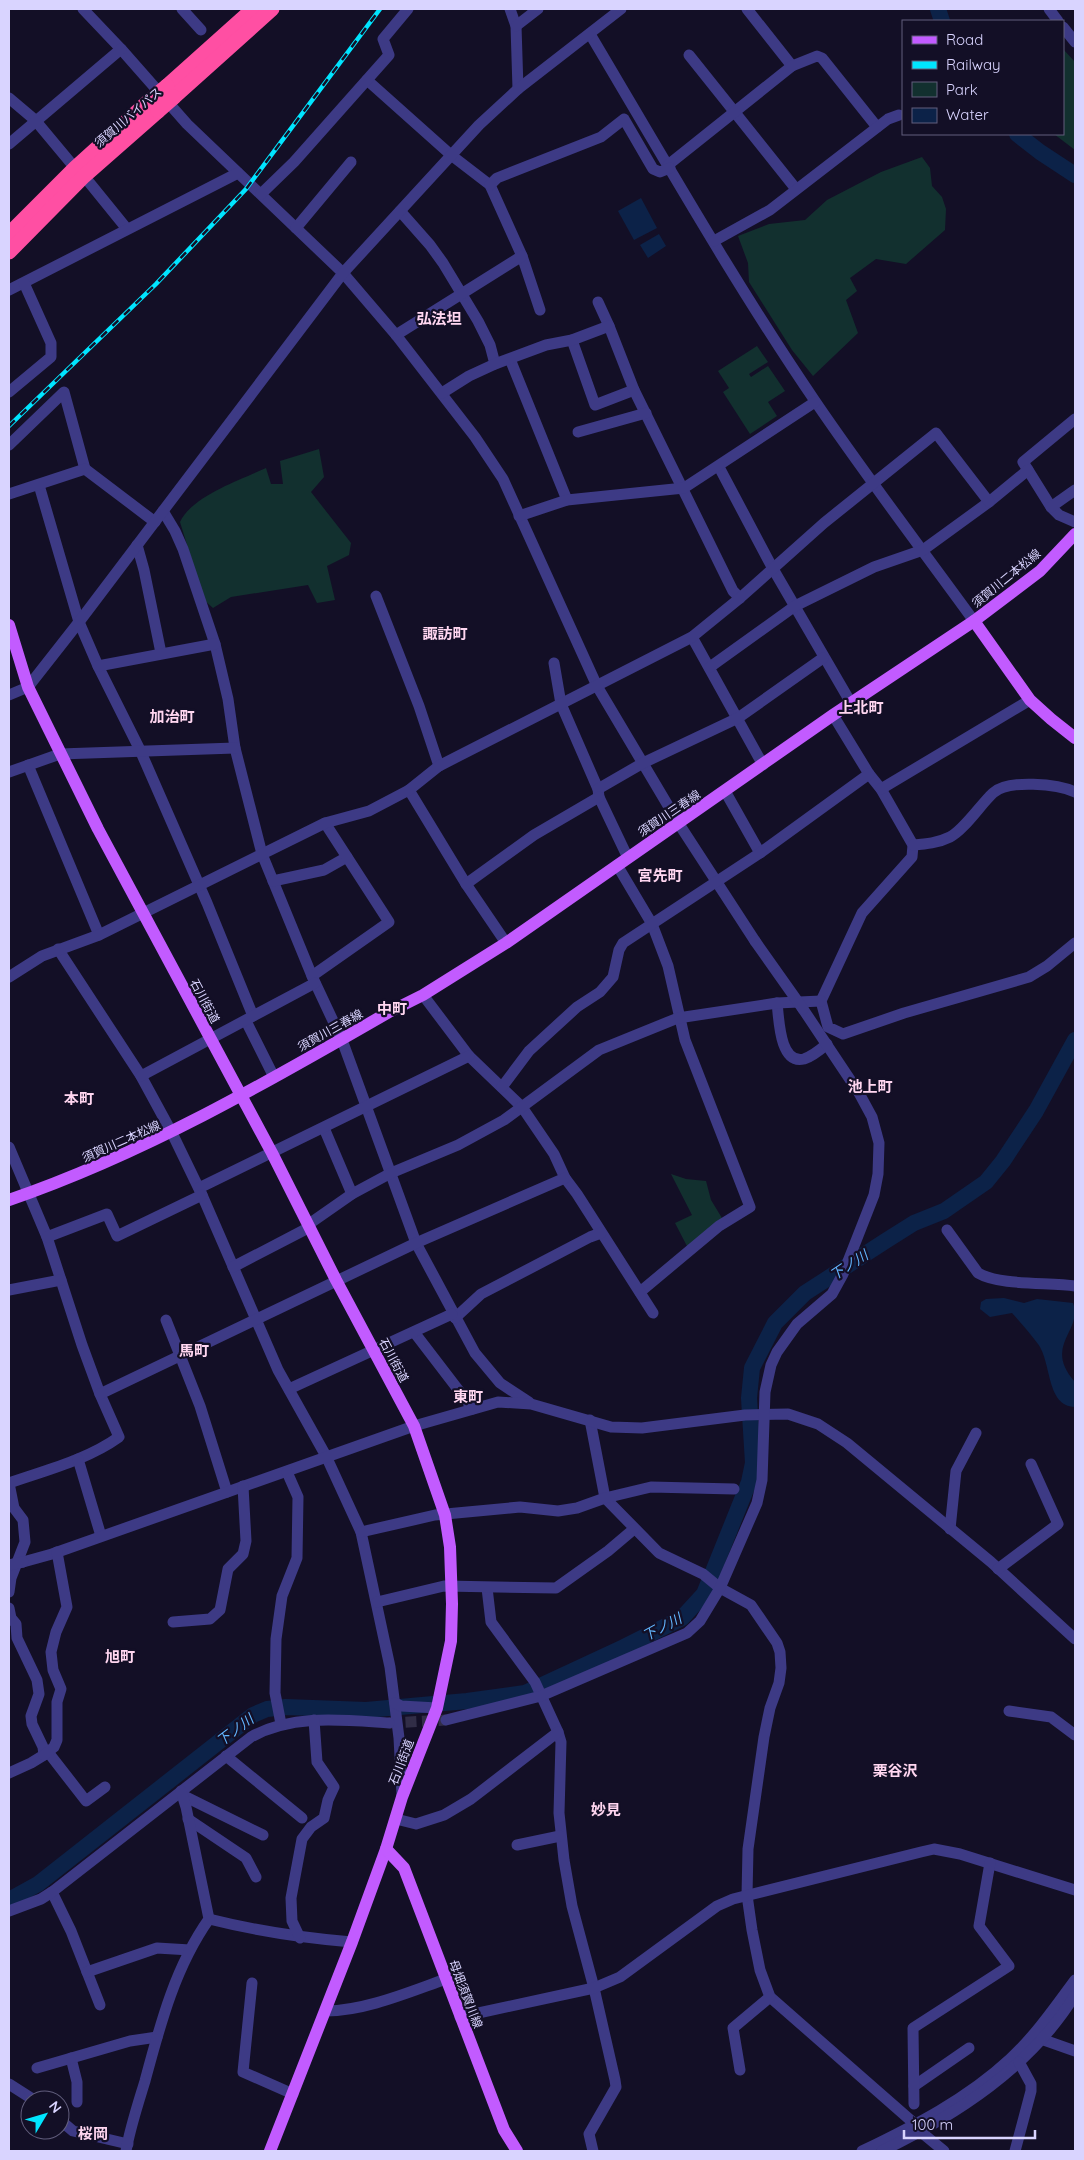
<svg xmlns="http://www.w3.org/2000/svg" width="1084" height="2160" viewBox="0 0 1084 2160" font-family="Quicksand,'Noto Sans JP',sans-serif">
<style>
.green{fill:#12302f}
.water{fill:#0c2248}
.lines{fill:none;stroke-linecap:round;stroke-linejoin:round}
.river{stroke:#0c2248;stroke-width:16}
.minor-tunnel{stroke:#312d47;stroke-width:11;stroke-dasharray:11 5.5;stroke-linecap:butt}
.minor{stroke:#3d3a85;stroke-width:11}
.major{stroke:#c25bff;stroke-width:12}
.highway{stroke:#ff4fa3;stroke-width:15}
.rail-casing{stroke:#00e5ff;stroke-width:4.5}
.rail{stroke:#130f26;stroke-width:2.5;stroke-dasharray:8;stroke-linecap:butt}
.minor-bridge{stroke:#3d3a85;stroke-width:11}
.highway-bridge{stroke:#ff4fa3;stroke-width:15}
.labels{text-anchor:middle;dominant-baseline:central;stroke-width:4.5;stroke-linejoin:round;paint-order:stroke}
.street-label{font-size:12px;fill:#d9d4ff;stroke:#130f26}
.water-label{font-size:14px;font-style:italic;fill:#62b6ff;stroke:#130f26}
.quarter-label{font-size:15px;font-weight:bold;fill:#ffd6f0;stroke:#130f26}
</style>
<rect width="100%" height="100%" fill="#130f26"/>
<!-- green -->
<g class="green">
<polygon points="1063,49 1075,62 1075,150 1054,134 1063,134"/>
<polygon points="922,157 930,168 932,186 942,197 946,209 945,230 906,264 876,259 850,278 857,291 846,300 858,333 813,376 792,350 749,282 748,263 738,236 769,224 805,220 827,200 881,172"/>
<polygon points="757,346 768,362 749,374 751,377 768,366 785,391 768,402 777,416 750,434 723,392 729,388 718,371"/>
<path d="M319 449 324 477 311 492 351 543 349 555 327 566 335 600 317 603 308 585 231 597 213 608 204 600 180 522C192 496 240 480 266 468L271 484H283L280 461Z"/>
<polygon points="671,1174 686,1179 706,1181 711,1200 725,1223 688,1248 675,1223 692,1215"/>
</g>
<!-- water -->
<g class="water">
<polygon points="641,198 657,228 634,240 618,211"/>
<polygon points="659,234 666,246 648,258 640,245"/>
<path d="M1004 1298 1024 1303 1037 1299 1073 1303C1084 1330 1042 1345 1075 1382V1407C1046 1406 1052 1363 1038 1344 1030 1333 1021 1323 1012 1313L990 1317 980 1309 981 1302 986 1299Z"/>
</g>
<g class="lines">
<!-- river -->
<g class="river">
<polyline points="938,9 942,21"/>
<polyline points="1017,134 1040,152 1075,175"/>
<polyline points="9,1900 38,1884 253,1715 267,1709 286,1707 366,1710 467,1701 525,1693 624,1647 682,1618 704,1594 749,1482 753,1463 749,1398 752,1368 775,1323 805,1293 887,1240 914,1223 944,1211 986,1182 1003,1161 1036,1111 1075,1040"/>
</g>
<!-- minor-tunnel -->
<polyline class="minor-tunnel" points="389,1723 446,1720"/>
<!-- minor -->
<g class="minor">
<polyline points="83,9 121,49 187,124 343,273 396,335 475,437 503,479 597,686 679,824 755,941"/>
<polyline points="182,9 201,30"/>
<polyline points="510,9 516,26 518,89"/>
<polyline points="747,9 792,66"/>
<polyline points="1049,9 1058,21"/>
<polyline points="516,26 538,9"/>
<polyline points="1063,27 1075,42"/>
<path d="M590 34C663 157 734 282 815 401 866 476 921 548 974 621"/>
<polyline points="689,55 796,189"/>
<polyline points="367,80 451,155 490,185 522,256 540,310"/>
<polyline points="9,98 35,120 75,168"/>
<polyline points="9,144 121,49"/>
<polyline points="668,165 792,66 817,56 822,58 877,127"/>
<polyline points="84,176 127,229"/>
<polyline points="490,185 497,178 601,137 624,119 653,169 660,172 670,168"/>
<polyline points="261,194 294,162 389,55 383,39 408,9"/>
<polyline points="400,211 430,245 443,263 478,321 490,345 495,364"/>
<polyline points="296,228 351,162"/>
<polyline points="714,241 770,210 888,119 899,115"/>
<polyline points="9,290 238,173"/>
<polyline points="598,302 609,326"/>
<polyline points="396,335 522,256"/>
<polyline points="572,340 595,405 634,390"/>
<polyline points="510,359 567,500"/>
<polyline points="9,392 51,357 51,343 24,283"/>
<polyline points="442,393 469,376 495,364 546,345 572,340 609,326 634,390 733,591 740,598"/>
<polyline points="1075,419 1023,462 1051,507 1059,515 1075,522"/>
<polyline points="578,432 646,413"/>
<polyline points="9,445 64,392 85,469"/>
<polyline points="719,467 772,567 851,703"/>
<polyline points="39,485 79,622 98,666 140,750 207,903 253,1016"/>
<polyline points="9,494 85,469 155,522"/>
<polyline points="1051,507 1075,490"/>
<polyline points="163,511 175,531 183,549 215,644 228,699 235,748 262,854 312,976 342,1040 416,1243 475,1353 500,1383 529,1402"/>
<polyline points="519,516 567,500 684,488 815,402"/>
<polyline points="137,545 144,570 161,653"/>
<polyline points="376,596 419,706 439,766"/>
<polyline points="692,637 763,765"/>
<polyline points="554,663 561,704 598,789 599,797 628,858"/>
<polyline points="98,666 215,644"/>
<polyline points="710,667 795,606 874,567 923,550 989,502 1028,470"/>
<polyline points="9,695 28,687 79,622 343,273 479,125 518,89 621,9"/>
<polyline points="833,715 869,774 881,789 913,845 912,857 862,913 821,1001 828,1027 843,1034 904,1013 1029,977 1047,966 1075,943"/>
<polyline points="28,765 99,935"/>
<polyline points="9,772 60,754 235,748"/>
<polyline points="598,789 643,763 738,718 823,658"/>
<polyline points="881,789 1030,700"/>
<polyline points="409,790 466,884 506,943"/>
<polyline points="725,791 760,853"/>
<path d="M913 845C926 844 938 843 950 837 964 830 981 804 993 793 1008 779 1058 784 1075 792"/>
<polyline points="617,865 652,924 668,966 685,1040 750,1207 719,1226 640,1292"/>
<polyline points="273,881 324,870 347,857"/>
<polyline points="466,884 534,835 599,797"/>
<polyline points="58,949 141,1076 172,1133 202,1195 278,1370 326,1456 361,1532 390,1667 399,1738 402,1795"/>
<polyline points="312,976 389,922 325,823"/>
<polyline points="9,977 42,956 99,935 325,823 369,811 409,790 439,766 692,637 740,598 824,523 936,433 989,502"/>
<polyline points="423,995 469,1056 522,1107 554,1154 565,1178 577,1194 653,1313"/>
<path d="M777 1003C779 1017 779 1065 804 1059 813 1056 820 1050 827 1044"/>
<polyline points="246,1021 274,1077"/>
<polyline points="141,1076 315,983"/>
<polyline points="502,1087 529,1051 577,1007 600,992 613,977 619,950 623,943 760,853 869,774"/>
<polyline points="324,1128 352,1194"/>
<path d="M9 1147 47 1237 82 1345 100 1394 119 1437C87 1460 46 1470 9 1483L14 1508 23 1520 25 1542 11 1578 9 1592"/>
<polyline points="199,1188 469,1056"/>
<polyline points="309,1224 352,1194 391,1173 458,1145 504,1120 599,1050 678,1018 777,1003 821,1001"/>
<path d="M947 1230 978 1273C1000 1286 1049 1282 1075 1286"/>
<polyline points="47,1237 107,1214 117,1236 202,1195"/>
<polyline points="233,1267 310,1227"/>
<polyline points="9,1290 61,1280"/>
<polyline points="455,1318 481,1294 590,1237 601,1233"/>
<polyline points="166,1320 200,1406 227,1492"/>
<polyline points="414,1332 473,1409"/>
<polyline points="289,1389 452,1314"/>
<polyline points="100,1394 416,1243 565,1178"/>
<polyline points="590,1420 605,1498 659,1553 703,1574 720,1588 751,1605 777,1643 780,1652 781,1668 779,1683 770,1708 764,1737 748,1849 747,1895 752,1930 760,1970 770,1997 916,2125"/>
<polyline points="78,1459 101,1536"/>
<polyline points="950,1529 956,1471 976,1433"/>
<polyline points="361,1532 435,1515 520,1507 558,1511 577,1508 605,1498 651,1487 734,1489"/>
<polyline points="23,1562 52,1554 414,1426 498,1402 531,1404 611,1427 642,1428 745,1415 788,1414 818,1424 847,1443 991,1562 1075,1639"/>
<polyline points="998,1569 1058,1524 1031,1464"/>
<polyline points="487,1588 491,1622 535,1682 558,1732 561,1742 559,1813 564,1860 572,1906 594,1988 615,2080 616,2087 589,2134 593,2151"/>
<polyline points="377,1602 444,1586 556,1588 608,1551 634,1529"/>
<polyline points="9,1608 11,1618 16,1624 17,1638 37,1680 39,1694 31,1716 32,1724 43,1747 44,1755 31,1763 9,1773"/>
<polyline points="173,1622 210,1619 220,1610 228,1569 243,1554 246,1541 243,1486"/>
<polyline points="395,1703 401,1706 437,1708"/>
<polyline points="1009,1711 1051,1717 1075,1735"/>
<polyline points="446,1720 541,1696 687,1633 700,1621 720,1588 757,1503 762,1480 765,1392 771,1365 777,1352 797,1324 832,1294 843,1274 874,1195 878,1174 879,1143 872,1117 859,1093 803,1009"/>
<polyline points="281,1724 275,1693 276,1639 282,1596 297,1558 298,1497 287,1472"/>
<polyline points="48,1752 86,1801 105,1787"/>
<polyline points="44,1755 54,1747 57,1740 57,1702 61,1689 53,1670 51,1652 56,1632 67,1607 57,1552"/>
<polyline points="226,1756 302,1818"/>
<polyline points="182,1795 263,1835"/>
<polyline points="188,1819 246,1858 256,1877"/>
<polyline points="396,1819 416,1824 444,1815 471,1799 558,1732"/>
<polyline points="517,1845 560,1836"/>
<polyline points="52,1892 71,1931 100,2005"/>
<path d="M9 1911 41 1899 52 1892 251 1737C293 1714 342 1720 389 1723"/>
<path d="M209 1919C257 1931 303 1938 352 1942"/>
<polyline points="300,1938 292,1921 291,1898 302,1839 311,1827 324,1818 328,1800 334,1787 317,1762 314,1720"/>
<polyline points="87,1972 157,1948 190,1950"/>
<polyline points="252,1983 243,2072 293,2094"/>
<path d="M326 2011C365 2011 409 1992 446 1979"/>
<polyline points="460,2017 594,1988 620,1977 717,1906 733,1899 921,1852 934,1849 960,1854 1075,1890"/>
<polyline points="1041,2039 1075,2051"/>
<polyline points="71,2058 77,2082 77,2102"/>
<polyline points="37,2068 130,2041 157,2037"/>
<polyline points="740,2070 733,2028 770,1997"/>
<polyline points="9,2084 34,2100"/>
<polyline points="914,2086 969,2048"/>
<polyline points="914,2104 913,2028 1009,1966 979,1926 990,1863"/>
<polyline points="60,2120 73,2131 128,2144"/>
<polyline points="921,2132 944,2151"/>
<path d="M126 2151C130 2128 138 2104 145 2081 160 2025 175 1967 209 1919L186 1807 181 1791"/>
<path d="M862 2151C914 2126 967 2099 1010 2059 1035 2036 1055 2007 1075 1980"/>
<path d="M882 2151C956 2115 1031 2067 1075 1995"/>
<polyline points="1015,2151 1031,2091 1031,2084 1019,2062"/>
</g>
<!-- major -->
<g class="major">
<polyline points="974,621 1030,700 1051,719 1075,738"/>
<polyline points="9,625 28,687 98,829 272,1153 336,1280 414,1426 445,1515 450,1547 452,1604 451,1641 437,1708 402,1797 386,1849 352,1942 270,2151"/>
<path d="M9 1200C143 1154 266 1083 389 1012L423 995 506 943 833 715 974 621 1040 571 1075 534"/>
<polyline points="386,1849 404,1868 504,2130 517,2151"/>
</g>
<!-- highway -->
<g class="highway">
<polyline points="167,86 253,9"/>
<polyline points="174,97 272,9"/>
<polyline points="9,234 75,168 149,101"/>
<polyline points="9,252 84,176 158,111"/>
</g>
<defs>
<polyline id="rail" points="9,426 156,284 246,189 380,9"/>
</defs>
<!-- rail casing -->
<use href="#rail" class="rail-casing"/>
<!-- rail -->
<use href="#rail" class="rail"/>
<!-- minor-bridge -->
<g class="minor-bridge">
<polyline points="755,941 803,1009"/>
<polyline points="9,1565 23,1562"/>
</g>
<!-- highway-bridge -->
<g class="highway-bridge">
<polyline points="149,101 167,86"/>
<polyline points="158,111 174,97"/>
</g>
</g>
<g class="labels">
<!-- street labels -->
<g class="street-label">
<text transform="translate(128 117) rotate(-41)">須賀川バイパス</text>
<text transform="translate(1006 578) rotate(-39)">須賀川二本松線</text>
<text transform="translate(669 813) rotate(-34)">須賀川三春線</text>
<text transform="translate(205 1001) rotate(62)">石川街道</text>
<text transform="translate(330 1030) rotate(-29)">須賀川三春線</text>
<text transform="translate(121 1141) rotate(-24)">須賀川二本松線</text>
<text transform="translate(394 1360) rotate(62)">石川街道</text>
<text transform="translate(401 1762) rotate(-69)">石川街道</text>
<text transform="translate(466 1994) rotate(69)">母畑須賀川線</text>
</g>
<!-- water labels -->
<g class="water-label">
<text transform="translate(849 1265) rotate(-33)">下ノ川</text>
<text transform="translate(662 1627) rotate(-28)">下ノ川</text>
<text transform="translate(235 1730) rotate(-37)">下ノ川</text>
</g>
<!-- quarter labels -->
<g class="quarter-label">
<text x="439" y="318">弘法坦</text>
<text x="445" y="633">諏訪町</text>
<text x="861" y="707">上北町</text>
<text x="172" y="716">加治町</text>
<text x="660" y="875">宮先町</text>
<text x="392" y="1008">中町</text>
<text x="870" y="1086">池上町</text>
<text x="79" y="1098">本町</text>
<text x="194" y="1350">馬町</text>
<text x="468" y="1396">東町</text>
<text x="120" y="1656">旭町</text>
<text x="895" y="1770">栗谷沢</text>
<text x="606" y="1809">妙見</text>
<text x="93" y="2133">桜岡</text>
</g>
</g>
<!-- border -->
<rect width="1084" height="2160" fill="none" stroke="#d9d4ff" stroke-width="20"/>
<!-- legend -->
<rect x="902" y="20" width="162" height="115" fill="#130f26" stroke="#625e7d"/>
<rect x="912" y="36" width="25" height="8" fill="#c25bff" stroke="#625e7d"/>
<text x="946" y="45" font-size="15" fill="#d9d4ff">Road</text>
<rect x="912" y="61" width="25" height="8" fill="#00e5ff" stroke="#625e7d"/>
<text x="946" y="70" font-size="15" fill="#d9d4ff">Railway</text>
<rect x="912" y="82" width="25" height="15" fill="#12302f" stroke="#625e7d"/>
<text x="946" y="95" font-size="15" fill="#d9d4ff">Park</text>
<rect x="912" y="108" width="25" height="15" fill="#0c2248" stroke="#625e7d"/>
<text x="946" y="120" font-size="15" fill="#d9d4ff">Water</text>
<!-- north arrow -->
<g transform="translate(45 2115) rotate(52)"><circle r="24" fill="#130f26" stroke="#625e7d"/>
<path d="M0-4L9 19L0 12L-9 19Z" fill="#00e5ff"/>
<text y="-8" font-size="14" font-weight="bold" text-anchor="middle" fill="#d9d4ff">N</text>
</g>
<!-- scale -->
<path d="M904 2130v8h131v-8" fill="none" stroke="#d9d4ff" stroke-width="2.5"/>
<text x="912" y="2130" font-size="15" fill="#d9d4ff" stroke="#130f26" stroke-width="4" paint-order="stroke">100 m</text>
</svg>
